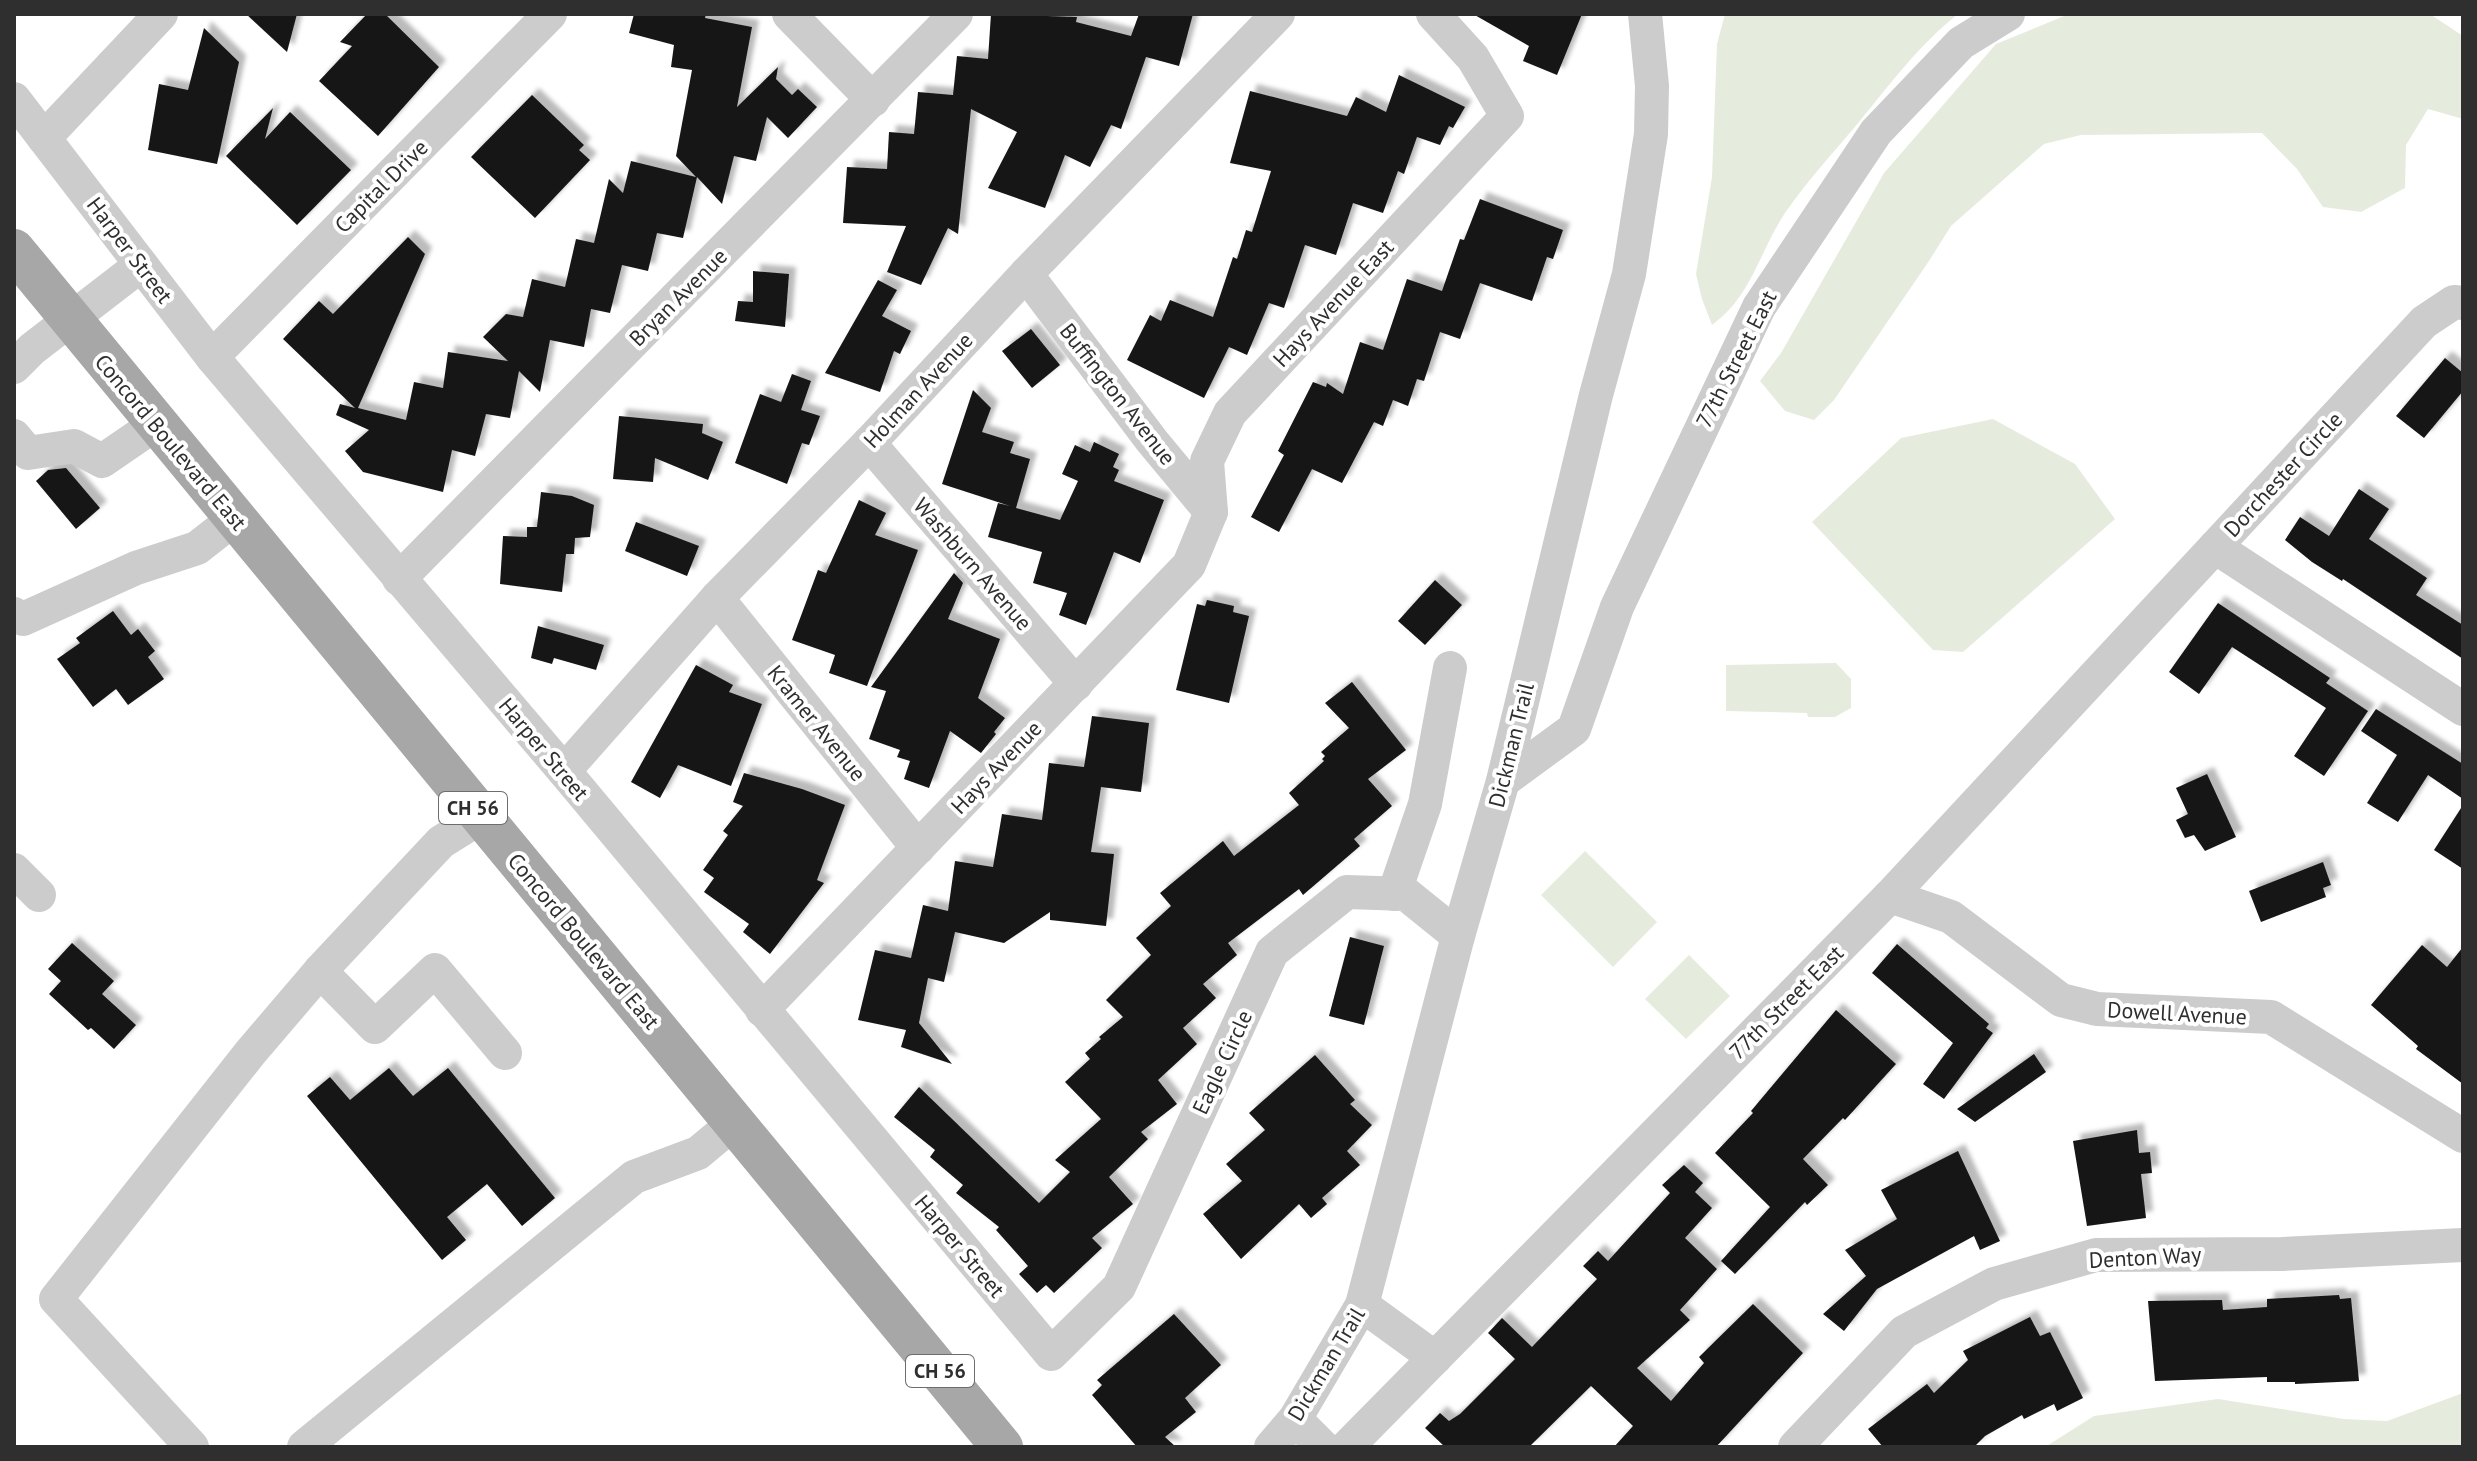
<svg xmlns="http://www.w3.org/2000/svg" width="2477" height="1461" viewBox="0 0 2477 1461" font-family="'PT Sans',sans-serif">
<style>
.green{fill:#e6ecdd}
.building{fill:#161616;filter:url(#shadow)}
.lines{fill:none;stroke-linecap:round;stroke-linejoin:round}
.minor{stroke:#ccc;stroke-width:34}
.major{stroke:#a7a7a7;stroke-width:42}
.labels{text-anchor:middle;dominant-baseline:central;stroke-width:8;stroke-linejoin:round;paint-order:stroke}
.shield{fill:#fff;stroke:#6d6d6d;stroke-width:2}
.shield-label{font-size:20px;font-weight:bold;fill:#2f2f2f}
.street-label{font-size:22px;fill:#2f2f2f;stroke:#fff}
</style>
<defs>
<filter id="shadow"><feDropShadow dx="7" dy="-7" stdDeviation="2" flood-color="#0004"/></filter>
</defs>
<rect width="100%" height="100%" fill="#fff"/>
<!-- green -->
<g class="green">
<path d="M1725 14H1958C1920 44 1890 84 1859 122 1834 152 1807 181 1785 213 1759 252 1752 296 1712 325L1702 299 1696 274 1712 177 1717 44Z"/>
<polygon points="2069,14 2430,14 2463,36 2463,119 2428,109 2406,145 2405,188 2361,212 2323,207 2297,169 2262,133 2081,135 2044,144 1951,226 1929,261 1834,400 1814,420 1785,411 1760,381 1781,353 1884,173 1996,44"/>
<polygon points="1993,419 2075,464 2115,519 1963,652 1933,650 1812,522 1901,438"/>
<polygon points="1836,663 1851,679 1851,708 1835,717 1808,717 1807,713 1726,711 1726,665"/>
<polygon points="1585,851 1657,922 1613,967 1541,895"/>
<polygon points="1689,955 1730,996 1686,1039 1645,999"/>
<polygon points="2463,1393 2463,1447 2045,1447 2094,1416 2218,1399 2344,1419 2387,1421"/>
</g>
<!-- building -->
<g class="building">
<polygon points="246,14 297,14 287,52"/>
<polygon points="367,14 385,14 439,67 378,136 319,81 352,46 340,42"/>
<polygon points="634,14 706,14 705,18 752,27 737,107 778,67 776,79 792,95 798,89 817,107 788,138 767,117 756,161 734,156 722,204 697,177 683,238 657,233 648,271 622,265 610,313 591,309 584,347 550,340 540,392 519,371 510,418 486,414 475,456 452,450 443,492 363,472 345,451 369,430 336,415 340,404 355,408 283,339 319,301 333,314 408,237 425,254 358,408 406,420 414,382 443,388 448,352 508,361 483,337 506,314 523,317 532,279 565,287 576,239 594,243 609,179 623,193 631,161 696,177 676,156 692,70 671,67 674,45 629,33"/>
<polygon points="991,14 1077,17 1076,22 1131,36 1139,14 1193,14 1179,66 1146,57 1121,129 1111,125 1090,167 1065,155 1045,208 988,188 1017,132 971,109 958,234 948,228 921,285 887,272 906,226 843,223 847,167 887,169 889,132 914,134 918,92 953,95 957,56 988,59"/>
<polygon points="1473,14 1582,14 1557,75 1523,61 1529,46"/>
<polygon points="204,28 239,62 217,164 148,150 159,84 188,90"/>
<polygon points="1399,75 1465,107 1453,128 1449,126 1440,145 1417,137 1404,174 1398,171 1383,213 1353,203 1336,255 1305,245 1284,308 1269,303 1247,355 1229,347 1204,398 1127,360 1150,315 1161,321 1170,300 1213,317 1233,257 1237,259 1246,230 1252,232 1271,171 1230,163 1250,91 1347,116 1356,97 1386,112"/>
<polygon points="532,95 584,145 579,150 590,160 535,218 471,157"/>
<polygon points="273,108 265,139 290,112 351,170 297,225 226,156"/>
<polygon points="1480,199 1563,230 1553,259 1547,257 1532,301 1480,283 1460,339 1440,332 1424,381 1417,379 1408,406 1393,400 1383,426 1374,422 1342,483 1312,469 1279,532 1251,517 1284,455 1278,451 1313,382 1326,387 1327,383 1343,394 1360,342 1383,350 1407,279 1442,291 1460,239 1464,240"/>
<polygon points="753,271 789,274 785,327 735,321 738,301 753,302"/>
<polygon points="878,280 897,290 882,316 911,331 900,354 894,351 880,392 825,373"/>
<polygon points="1031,329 1060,365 1032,388 1002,351"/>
<polygon points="2445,358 2463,373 2463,391 2424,438 2396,416"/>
<polygon points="792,374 811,381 801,410 820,416 809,445 802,443 787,484 735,463 760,394 781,402"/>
<polygon points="973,390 991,408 982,432 1014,442 1010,453 1030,459 1016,508 1060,520 1078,481 1062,474 1075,445 1090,452 1094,442 1119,454 1113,467 1119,470 1114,481 1164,500 1140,563 1114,552 1086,625 1059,615 1067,593 1033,583 1042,552 988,537 998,503 1010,506 942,484"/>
<polygon points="619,416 703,424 702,433 723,442 708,480 655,458 653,482 613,479"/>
<polygon points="66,468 100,508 76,529 36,481 48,470"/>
<polygon points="2359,489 2389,509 2369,539 2427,578 2416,595 2463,625 2463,659 2343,579 2342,581 2312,562 2285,540 2300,517 2329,536"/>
<polygon points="541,492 572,496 594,505 590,537 575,538 574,554 566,554 562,592 500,584 503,536 527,537 527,527 537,527"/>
<polygon points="859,500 886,513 875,535 918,550 867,686 829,673 835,655 792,640 818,570 826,573"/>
<polygon points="636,522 699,546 687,576 625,551"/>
<polygon points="954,573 963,583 948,619 1000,639 978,698 1005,718 994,732 996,734 981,753 950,731 929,788 904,779 910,761 897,757 900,750 869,739 886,691 871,687"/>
<polygon points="1435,580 1462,605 1425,645 1398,621"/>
<polygon points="1207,600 1234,606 1233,612 1249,616 1229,703 1176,690 1197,604 1205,606"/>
<polygon points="2218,603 2330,678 2326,683 2368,711 2324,776 2294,756 2326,708 2232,647 2199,694 2169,672"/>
<polygon points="113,611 131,635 138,629 155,651 148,657 164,679 128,705 116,689 93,707 57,659 80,643 76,638"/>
<polygon points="538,626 604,645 596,670 554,658 552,664 531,658"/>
<polygon points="696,665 733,685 729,692 762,704 731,786 678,765 660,798 631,782"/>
<polygon points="1352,682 1406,750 1368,779 1392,806 1354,839 1360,846 1303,895 1299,889 1228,943 1237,955 1203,984 1216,998 1183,1028 1197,1044 1158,1080 1177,1104 1141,1132 1148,1139 1109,1177 1133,1204 1092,1238 1102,1248 1054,1293 1046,1285 1037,1293 1019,1274 1028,1266 996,1230 999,1227 956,1193 963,1185 930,1157 935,1150 894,1117 919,1087 1039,1203 1070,1172 1055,1160 1101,1119 1065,1082 1090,1059 1085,1053 1101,1039 1099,1037 1123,1017 1106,1000 1151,955 1136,938 1171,906 1160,893 1223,841 1234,856 1299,805 1289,793 1324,761 1322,759 1325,756 1321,752 1349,728 1325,703"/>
<polygon points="2376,709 2463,764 2463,799 2428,775 2398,822 2367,803 2397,755 2361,731"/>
<polygon points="1092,716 1149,723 1141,792 1101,787 1091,852 1114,854 1106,926 1050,920 1050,912 1004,943 955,932 944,982 928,978 919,1023 952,1064 901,1047 906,1030 858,1020 875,950 911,958 923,905 948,911 955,861 993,867 1002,814 1042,820 1049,763 1084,767"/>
<polygon points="744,773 802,789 845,805 817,880 824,883 770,954 743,932 749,924 704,892 714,878 703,870 728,835 723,831 743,806 733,802"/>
<polygon points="2207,774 2236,837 2205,851 2194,835 2185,838 2176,820 2188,814 2176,788"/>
<polygon points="2463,805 2463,869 2434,850"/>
<polygon points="2323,862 2331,885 2323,888 2326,897 2261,922 2249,891"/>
<polygon points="1350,937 1384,946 1364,1025 1329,1016"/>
<polygon points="72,943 114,981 102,994 136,1025 114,1049 91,1028 88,1030 49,994 61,981 48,969"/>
<polygon points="1897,944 1989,1024 1986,1028 1993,1033 1944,1099 1923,1084 1953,1043 1872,973"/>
<polygon points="2422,945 2447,967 2463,947 2463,1084 2416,1049 2418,1046 2371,1005"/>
<polygon points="1836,1010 1896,1064 1845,1120 1843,1118 1803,1159 1828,1185 1807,1205 1805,1202 1735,1274 1721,1261 1770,1207 1715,1153 1753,1113 1751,1111"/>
<polygon points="2034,1054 2046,1072 1975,1122 1957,1109"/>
<polygon points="1315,1055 1355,1100 1350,1104 1372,1125 1347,1151 1360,1165 1322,1198 1327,1204 1311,1218 1299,1204 1241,1259 1203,1214 1242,1181 1226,1164 1265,1130 1249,1113"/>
<polygon points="389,1068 413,1096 448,1068 555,1198 522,1226 487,1184 447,1217 466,1240 442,1260 307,1096 330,1077 350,1100"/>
<polygon points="2137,1130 2139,1153 2150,1152 2152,1173 2141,1174 2146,1218 2087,1226 2073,1141"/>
<polygon points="1958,1151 2000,1241 1980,1250 1974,1236 1877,1289 1844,1331 1823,1314 1866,1276 1845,1250 1897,1219 1881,1190"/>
<polygon points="1684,1165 1703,1183 1695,1192 1712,1208 1685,1238 1717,1269 1680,1310 1690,1320 1637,1368 1671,1401 1704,1363 1699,1357 1753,1304 1803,1353 1716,1447 1614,1447 1633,1426 1591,1386 1529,1447 1445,1447 1425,1428 1440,1413 1449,1421 1460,1414 1515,1359 1488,1333 1502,1318 1532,1347 1597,1279 1583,1266 1598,1251 1608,1261 1670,1193 1662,1185"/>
<polygon points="2339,1295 2340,1299 2351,1298 2359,1381 2295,1384 2295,1382 2267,1382 2267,1377 2155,1381 2148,1301 2222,1300 2223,1310 2267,1307 2267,1299"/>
<polygon points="1174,1314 1221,1365 1185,1398 1196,1412 1165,1437 1176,1447 1137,1447 1092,1395 1102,1385 1097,1380"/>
<polygon points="2030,1317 2040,1336 2050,1332 2083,1398 2057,1411 2054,1404 2024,1419 2022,1415 1985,1436 1974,1447 1883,1447 1868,1429 1927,1384 1934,1393 1968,1360 1963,1351"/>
</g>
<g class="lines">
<!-- minor -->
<g class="minor">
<polyline points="789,14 873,100"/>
<polyline points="14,99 212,357 564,771 1051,1354 1119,1287 1272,952 1347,892 1406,894 1458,936"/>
<polyline points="44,138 161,14"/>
<polyline points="1026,274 1152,441 1211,512"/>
<polyline points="2463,303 2454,302 2424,322 2215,547 2463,709"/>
<polyline points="212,357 550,14"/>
<polyline points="14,367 32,349 141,265"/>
<polyline points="14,436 28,453 74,446 102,461 156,424"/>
<polyline points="869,443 1076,684"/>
<polyline points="399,579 956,14"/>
<polyline points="717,598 918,848"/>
<polyline points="14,614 23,619 136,568 197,548 234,519"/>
<polyline points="564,771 717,598 869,443 1026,274 1278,14"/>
<polyline points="1503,781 1574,729 1617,607 1759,307 1876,132 1961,43 2008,14"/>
<polyline points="14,870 39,895"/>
<polyline points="1394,894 1425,804 1450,668"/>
<polyline points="1890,896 1951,917 2061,1000 2097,1009 2271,1017 2463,1136"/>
<polyline points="320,971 375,1027 435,970 505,1053"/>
<polyline points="762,1010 1189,565 1211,512 1207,461 1230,413 1507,116 1473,58 1433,14"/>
<polyline points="1362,1305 1435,1358"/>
<polyline points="1295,1419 1323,1447"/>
<polyline points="192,1447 56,1299 250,1053 320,971 441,842 481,817"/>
<polyline points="304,1447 634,1177 698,1153 734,1123"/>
<polyline points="1271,1447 1295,1419 1362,1305 1458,936 1503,781 1596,395 1629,274 1651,134 1652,86 1645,14"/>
<polyline points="1347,1447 1890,896 2215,547"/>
<polyline points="1795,1447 1904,1332 1994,1284 2096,1255 2282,1254 2463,1245"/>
</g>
<!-- major -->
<polyline class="major" points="14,250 1002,1447"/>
</g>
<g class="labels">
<!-- shield labels -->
<g class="shield">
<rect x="439" y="792" width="68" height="32" rx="6"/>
<rect x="906" y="1355" width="68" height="32" rx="6"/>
</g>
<g class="shield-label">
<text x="473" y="808">CH 56</text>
<text x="940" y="1371">CH 56</text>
</g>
<!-- street labels -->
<g class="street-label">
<text transform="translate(381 186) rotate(-45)">Capital Drive</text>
<text transform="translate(130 250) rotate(53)">Harper Street</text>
<text transform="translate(678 297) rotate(-45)">Bryan Avenue</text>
<text transform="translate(1333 303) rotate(-47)">Hays Avenue East</text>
<text transform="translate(1736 359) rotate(-63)">77th Street East</text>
<text transform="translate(918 390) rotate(-47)">Holman Avenue</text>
<text transform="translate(1118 394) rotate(52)">Buffington Avenue</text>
<text transform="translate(171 442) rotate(50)">Concord Boulevard East</text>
<text transform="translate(2283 474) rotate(-47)">Dorchester Circle</text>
<text transform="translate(973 564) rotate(49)">Washburn Avenue</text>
<text transform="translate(817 723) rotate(51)">Kramer Avenue</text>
<text transform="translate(1511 745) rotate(-76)">Dickman Trail</text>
<text transform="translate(544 749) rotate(50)">Harper Street</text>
<text transform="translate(996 767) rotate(-46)">Hays Avenue</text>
<text transform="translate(584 941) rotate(50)">Concord Boulevard East</text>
<text transform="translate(1786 1002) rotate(-45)">77th Street East</text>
<text transform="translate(2177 1013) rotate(3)">Dowell Avenue</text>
<text transform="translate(1222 1062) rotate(-65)">Eagle Circle</text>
<text transform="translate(960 1246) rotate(50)">Harper Street</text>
<text transform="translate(2145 1257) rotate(-3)">Denton Way</text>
<text transform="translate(1326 1364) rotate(-59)">Dickman Trail</text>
</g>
</g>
<!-- border -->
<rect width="2477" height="1461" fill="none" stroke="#2f2f2f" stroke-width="32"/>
</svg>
